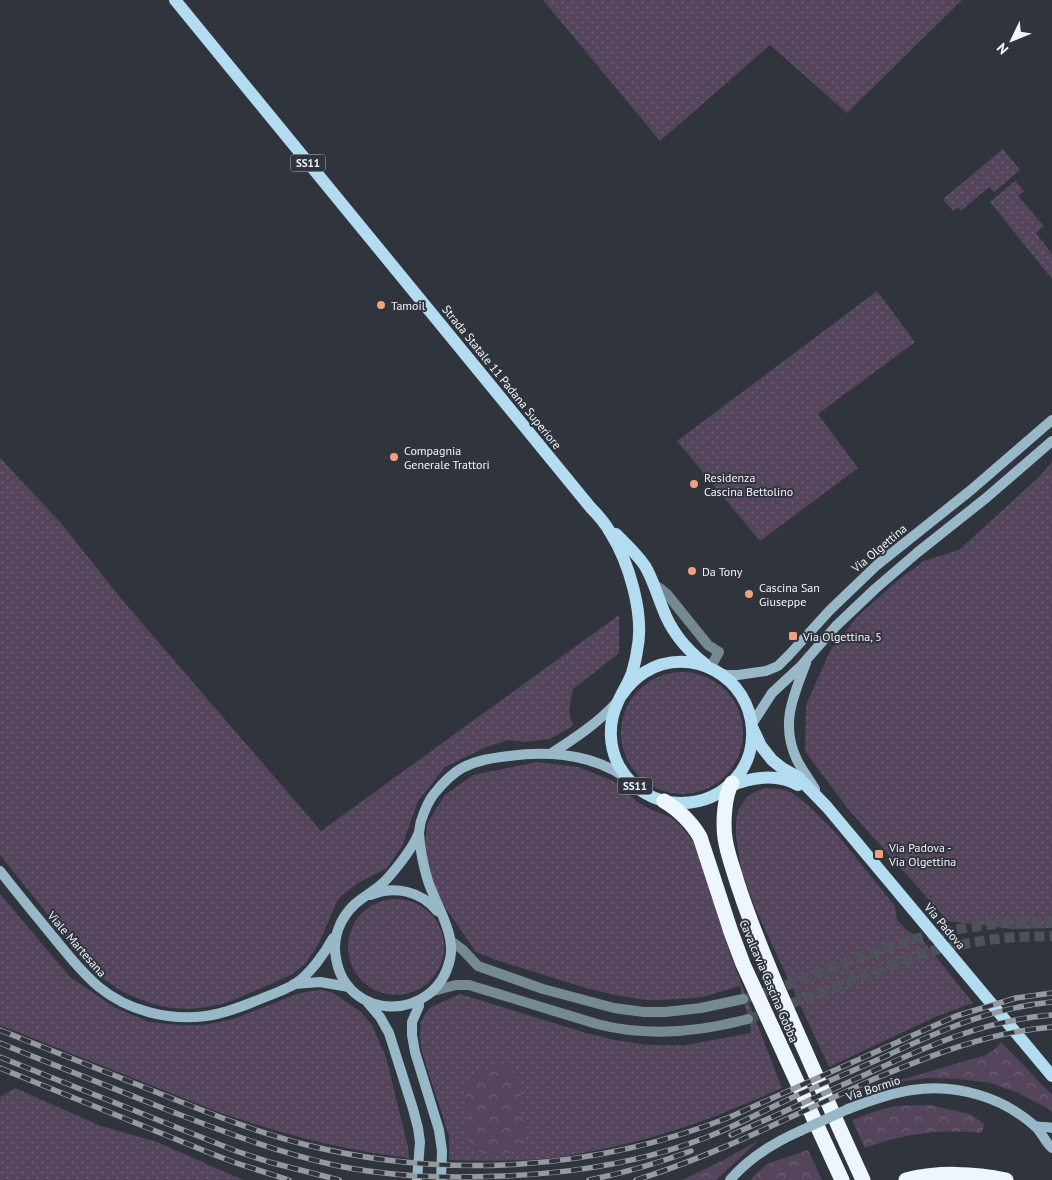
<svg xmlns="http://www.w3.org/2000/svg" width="1052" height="1180" viewBox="0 0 1052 1180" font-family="'PT Sans',sans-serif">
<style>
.grass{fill:url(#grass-dots);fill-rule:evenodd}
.forest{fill:url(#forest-crowns)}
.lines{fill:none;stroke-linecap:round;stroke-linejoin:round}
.street-tunnel{stroke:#4d5259;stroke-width:10;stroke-dasharray:10 5;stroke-linecap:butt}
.street{stroke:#758993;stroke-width:10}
.secondary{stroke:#98b8c8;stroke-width:10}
.primary{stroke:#b3dcf1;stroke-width:12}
.highway{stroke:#ecf6fb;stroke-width:15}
.rail-casing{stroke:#9599a0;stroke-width:5.5}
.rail{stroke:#30353d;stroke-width:4;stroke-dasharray:11;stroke-linecap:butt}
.secondary-bridge{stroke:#98b8c8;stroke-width:10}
.poi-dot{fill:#f2a07f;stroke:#30353d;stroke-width:2}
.labels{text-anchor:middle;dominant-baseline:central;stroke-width:4;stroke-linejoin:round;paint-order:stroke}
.shield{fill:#30353d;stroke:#b7bbc1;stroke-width:1}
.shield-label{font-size:11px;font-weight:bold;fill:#f1f4f9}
.poi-label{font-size:12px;fill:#f1f4f9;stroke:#30353d;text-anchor:start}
.street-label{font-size:12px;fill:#f1f4f9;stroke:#30353d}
</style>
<defs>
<pattern id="grass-dots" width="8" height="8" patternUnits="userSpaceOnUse" patternTransform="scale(1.25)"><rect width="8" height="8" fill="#55455c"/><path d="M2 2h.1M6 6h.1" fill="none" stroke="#6e6074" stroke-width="1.8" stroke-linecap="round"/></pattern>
<pattern id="forest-crowns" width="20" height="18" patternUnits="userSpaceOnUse" patternTransform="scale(1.25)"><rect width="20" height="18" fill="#55455c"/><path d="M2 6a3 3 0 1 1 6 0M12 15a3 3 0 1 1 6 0" fill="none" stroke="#6e6074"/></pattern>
</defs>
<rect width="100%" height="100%" fill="#30353d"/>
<!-- grass -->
<g class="grass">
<polygon points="543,0 962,0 847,113 770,45 660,141"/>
<polygon points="1003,149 1020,170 994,192 989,187 961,211 958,207 953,211 943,199"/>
<polygon points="1015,181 1024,191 1018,196 1044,226 1036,233 1052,254 1052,279 990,202"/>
<polygon points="877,291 915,342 818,414 858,468 760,541 677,441"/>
<polygon points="0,458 60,522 123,601 321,831 619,615 619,653 573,689 569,711 573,726 550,739 525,742 508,740 484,748 445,767 418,801 402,846 387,868 358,883 338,899 318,945 305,964 291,975 236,999 222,1004 206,1007 189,1009 172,1008 156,1005 139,999 121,991 94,972 0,855"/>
<polygon points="1052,462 1052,928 1013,929 948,921 848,809 805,751 806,705 830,651 858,616 897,581 924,561 959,550 1039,477"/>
<circle cx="682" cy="733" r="61"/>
<path d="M537 762 578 767 611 780 618 784 636 801 648 808 672 818 681 826 694 843 731 957 782 1088C747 1103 712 1119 675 1130 645 1140 614 1147 582 1153 539 1162 493 1161 449 1160V1136L422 1052 420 1038 421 1022 425 1014 431 1007 460 994 586 1033 615 1040 648 1045H686L751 1033V1029L740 986 703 997 664 1000H646L615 995 586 988 496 960 476 952 443 904 430 876 424 847 428 822 445 795 473 775ZM508 1067 519 1081 521 1089V1115L524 1123 477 1075Z"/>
<polygon points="764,788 781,789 791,792 808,805 836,833 895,906 897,920 908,931 921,938 973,1003 935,1017 829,1067 756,910 741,869 736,835 736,822 738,810 747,797 751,794"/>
<path d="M0 894 70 977 114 1007 149 1022 177 1025H203L234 1019 297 994 310 991 322 990 333 993 361 1012 372 1025 386 1057 408 1147 409 1158C341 1150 281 1134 216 1111L0 1025Z"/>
<circle cx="396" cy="947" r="48"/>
<polygon points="15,1088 101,1126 157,1142 243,1180 0,1180 0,1097"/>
</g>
<!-- forest -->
<g class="forest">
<polygon points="1001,1042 1052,1095 1052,1112 1047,1108 1018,1093 991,1083 959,1079 928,1078 890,1083 986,1055 995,1049"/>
<polygon points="500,1065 508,1067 519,1081 521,1089 521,1115 524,1123 522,1140 518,1148 511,1153 484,1154 469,1148 465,1124 466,1089 477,1075"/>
<path d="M929 1105 970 1114 984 1124 982 1133C939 1129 906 1133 865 1148L852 1120 870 1113 895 1106Z"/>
<polygon points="759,1140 716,1180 682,1180 722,1161"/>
<polygon points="808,1150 822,1180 750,1180 767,1164"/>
</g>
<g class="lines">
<!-- street-tunnel -->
<g class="street-tunnel">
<path d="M743 999C769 993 794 982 819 973 853 960 888 945 923 937 965 926 1009 921 1052 922"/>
<polyline points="748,1019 769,1012 927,952 958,945 988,940 1015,937 1052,936"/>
</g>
<!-- street -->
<g class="street">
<polyline points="653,584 661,589 667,594 708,645 719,652 710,668"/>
<polyline points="451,941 463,950 478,966 543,989 614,1008 644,1012 665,1012 701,1008 743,999"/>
<path d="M433 991 456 985H469L597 1024C647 1037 700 1032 748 1019"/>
</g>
<!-- secondary -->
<g class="secondary">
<path d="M806 663C793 697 780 724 797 760 802 770 809 779 815 789"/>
<polyline points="720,673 726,675 738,675 766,671 778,666 789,655 830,610 877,565 971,490 1052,420"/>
<polyline points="752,724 772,693 800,667 836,626 875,589 918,552 986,498 1052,441"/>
<path d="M552 753C575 738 598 723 616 703"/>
<path d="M419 833C420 849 423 865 428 881 436 905 456 934 450 959 436 1023 346 1022 336 958 332 938 340 918 355 904 364 896 376 890 385 881 389 877 393 872 397 867 405 857 415 844 419 832 420 828 420 824 421 821 424 812 428 801 434 794 442 784 451 774 462 768 477 760 492 758 509 756 548 751 591 754 625 777"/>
<path d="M0 871C18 894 37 917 55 939 69 956 82 973 99 987 128 1011 169 1021 206 1016 222 1014 238 1008 253 1002 265 997 285 990 295 984 310 974 325 953 333 938"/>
<path d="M371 895C394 885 421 891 437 911"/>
<polyline points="294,984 320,982 349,987"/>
<polyline points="419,1001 419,1006 412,1022 412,1035 415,1052 439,1130 442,1151 441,1180"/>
<polyline points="368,1003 380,1017 389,1033 413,1109 418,1128 420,1142 417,1180"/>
<path d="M848 1109C892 1092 931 1080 979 1095 1000 1101 1019 1112 1036 1127 1042 1133 1045 1142 1052 1148"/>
<path d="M1035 1126C1041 1128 1046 1126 1052 1128"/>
<path d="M730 1180C749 1158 773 1143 800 1131"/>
</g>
<!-- primary -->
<g class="primary">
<path d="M175 0 591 508C598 515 605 523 610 532 629 562 645 615 637 651 636 659 634 666 632 673 628 684 621 694 617 704 608 724 609 747 619 766 632 789 655 803 681 803 702 803 721 795 735 779 747 766 753 748 752 730 750 677 691 644 645 672 635 678 627 687 621 696"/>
<path d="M616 534C626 544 637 554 645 566 653 579 657 595 663 609 671 631 687 650 705 664"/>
<polyline points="753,729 761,746 772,760 782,768 798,777 827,807 1052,1076"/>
<path d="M728 787C750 777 777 773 798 785"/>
</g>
<!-- highway -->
<g class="highway">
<path d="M732 783C724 795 723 824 725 838 727 853 733 868 737 882 749 919 763 954 778 989 806 1053 834 1117 863 1180"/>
<path d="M664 801C678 809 692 823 700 837L731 932 743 964 842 1180"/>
<path d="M906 1180C937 1172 974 1173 1006 1180"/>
</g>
<defs>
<g id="rail">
<path d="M0 1030C52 1051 104 1071 156 1092 206 1112 255 1132 307 1145 447 1180 596 1170 730 1117L956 1016 1016 998 1052 993"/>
<path d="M0 1043C51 1064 103 1084 155 1105 214 1128 272 1151 334 1165 361 1171 389 1174 417 1176 520 1180 626 1172 722 1131 744 1121 766 1110 787 1100 819 1085 852 1071 884 1057 939 1031 991 1008 1052 1002"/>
<polyline points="0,1057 236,1151 269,1162 339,1180"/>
<polyline points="0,1068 205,1151 233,1162 289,1180"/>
<path d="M731 1135C778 1115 824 1093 871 1072 930 1045 986 1020 1052 1015"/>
<path d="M589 1180C624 1173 658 1163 691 1151"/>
<path d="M636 1180C719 1154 795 1114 874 1079 932 1055 989 1032 1052 1027"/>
</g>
</defs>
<!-- rail casing -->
<use href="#rail" class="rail-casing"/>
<!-- rail -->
<use href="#rail" class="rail"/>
<!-- secondary-bridge -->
<polyline class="secondary-bridge" points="800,1131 848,1109"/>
</g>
<!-- markers -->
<g class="poi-dot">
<circle cx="381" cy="305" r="5"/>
<circle cx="394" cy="457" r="5"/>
<circle cx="694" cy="484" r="5"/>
<circle cx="692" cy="571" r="5"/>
<circle cx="749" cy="594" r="5"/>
<rect x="788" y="631" width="10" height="10" rx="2.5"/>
<rect x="874" y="849" width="10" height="10" rx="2.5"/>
</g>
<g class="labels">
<!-- shield labels -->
<g class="shield">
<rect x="290.5" y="154.5" width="35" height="17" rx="4"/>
<rect x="617.5" y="777.5" width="35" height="17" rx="4"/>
</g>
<g class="shield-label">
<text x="308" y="163">SS11</text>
<text x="635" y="786">SS11</text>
</g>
<!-- poi labels -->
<g class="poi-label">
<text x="391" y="305">Tamoil</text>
<text x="404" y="450">Compagnia<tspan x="404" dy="14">Generale Trattori</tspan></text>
<text x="704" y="477">Residenza<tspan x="704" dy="14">Cascina Bettolino</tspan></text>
<text x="702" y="571">Da Tony</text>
<text x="759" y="587">Cascina San<tspan x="759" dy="14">Giuseppe</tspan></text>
<text x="803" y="636">Via Olgettina, 5</text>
<text x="889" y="847">Via Padova -<tspan x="889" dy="14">Via Olgettina</tspan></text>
</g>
<!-- street labels -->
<g class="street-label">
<text transform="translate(502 377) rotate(51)">Strada Statale 11 Padana Superiore</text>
<text transform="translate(879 548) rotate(-40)">Via Olgettina</text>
<text transform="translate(945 926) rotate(50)">Via Padova</text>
<text transform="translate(77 944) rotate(49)">Viale Martesana</text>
<text transform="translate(769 981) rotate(67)">Cavalcavia Cascina Gobba</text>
<text transform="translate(873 1088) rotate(-18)">Via Bormio</text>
</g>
</g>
<!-- north arrow -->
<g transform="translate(1012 40) rotate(227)" stroke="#30353d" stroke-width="4" paint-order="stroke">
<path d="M0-4L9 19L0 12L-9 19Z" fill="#f1f4f9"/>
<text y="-8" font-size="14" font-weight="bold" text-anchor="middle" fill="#f1f4f9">N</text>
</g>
</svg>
